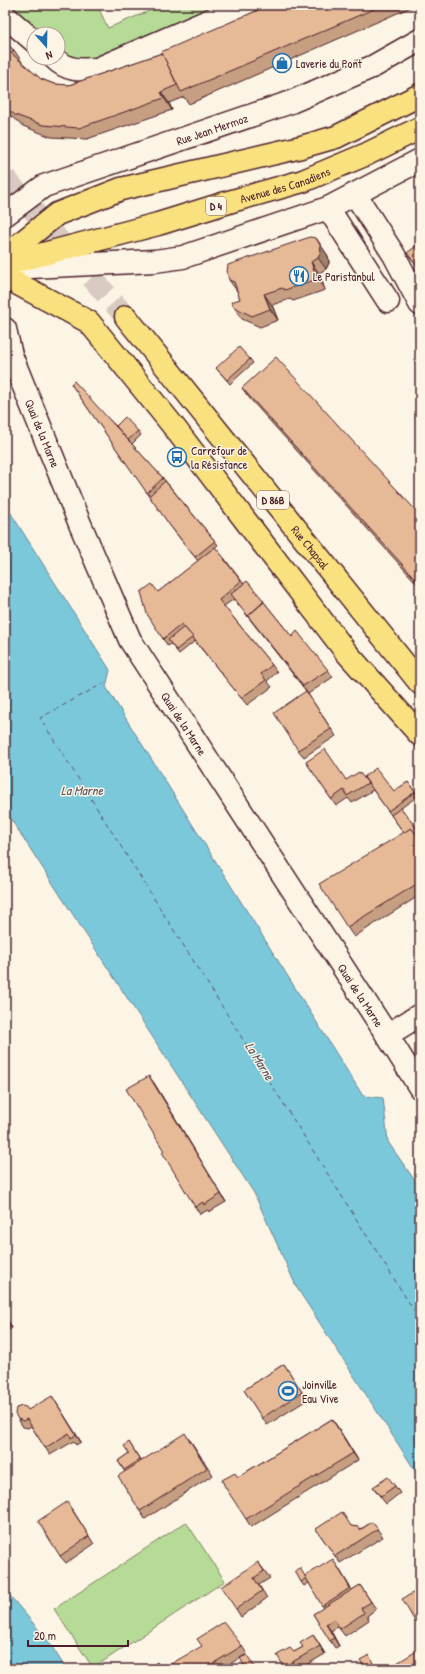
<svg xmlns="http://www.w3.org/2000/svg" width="425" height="1674" viewBox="0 0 425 1674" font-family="'Patrick Hand',sans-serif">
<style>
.green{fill:#b5db96;stroke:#807d60}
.water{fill:#7cc8db;stroke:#688495}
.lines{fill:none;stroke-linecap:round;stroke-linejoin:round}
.ferry{stroke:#595260;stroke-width:1;stroke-dasharray:5 4;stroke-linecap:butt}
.major-tunnel{stroke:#d8cac0;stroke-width:22;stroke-dasharray:22 11;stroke-linecap:butt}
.minor-casing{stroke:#4a1f2b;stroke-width:25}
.major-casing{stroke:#4a1f2b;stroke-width:25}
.minor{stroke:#fcf5e5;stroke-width:22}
.major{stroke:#fae180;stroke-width:22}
.wall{fill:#c69f82;stroke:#4a1f2b}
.shaded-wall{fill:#a1826a;stroke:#4a1f2b}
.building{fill:#e6b997;stroke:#4a1f2b}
.labels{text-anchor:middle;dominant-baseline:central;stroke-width:3;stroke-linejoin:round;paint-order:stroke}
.shield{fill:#fcf5e5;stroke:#7f5f63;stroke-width:1}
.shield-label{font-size:11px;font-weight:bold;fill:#4a1f2b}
.poi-label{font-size:12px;fill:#4a1f2b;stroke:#fcf5e5;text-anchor:start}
.street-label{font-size:12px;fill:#4a1f2b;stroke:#fcf5e5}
.water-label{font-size:13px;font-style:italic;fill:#595260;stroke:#fcf5e5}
</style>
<rect width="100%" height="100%" fill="#fcf5e5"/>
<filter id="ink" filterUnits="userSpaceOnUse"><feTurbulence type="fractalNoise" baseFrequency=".025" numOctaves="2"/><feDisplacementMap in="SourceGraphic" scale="8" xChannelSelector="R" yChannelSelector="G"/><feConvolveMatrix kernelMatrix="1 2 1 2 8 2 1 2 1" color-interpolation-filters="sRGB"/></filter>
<g filter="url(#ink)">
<!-- green -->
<g class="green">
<polygon points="7,5 97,5 108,28 164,5 208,5 210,10 91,63 58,53 58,34 38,34"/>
<polygon points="186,1522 225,1581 93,1668 54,1609"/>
</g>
<!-- water -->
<g class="water">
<polygon points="5,504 110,670 106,687 363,1096 383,1098 388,1142 420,1188 420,1478 297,1288 254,1193 5,810"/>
<polygon points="5,1590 49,1642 66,1669 5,1669"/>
</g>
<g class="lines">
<!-- ferry -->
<polyline class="ferry" points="106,682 40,718 420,1320"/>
<!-- major-tunnel -->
<polyline class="major-tunnel" points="5,178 126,317"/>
<defs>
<g id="minor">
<polyline points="5,16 34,41"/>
<path d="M54 58C67 71 79 70 97 69L245 5"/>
<polyline points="355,194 394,255 420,304"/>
<polyline points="328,208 388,301"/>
<path id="s1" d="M5 215 44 186 291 102 374 66 420 40"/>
<polyline points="10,268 155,261 183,257 328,208 420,160"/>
<path id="s2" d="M5 329 11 355 80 524 130 640 387 1035 420 1088"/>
<polyline points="387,1035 420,1015"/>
</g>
<g id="major">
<polyline points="5,256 57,214 121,189 301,147 336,137 420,95"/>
<path id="s3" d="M5 264 158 224 232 201 303 181 367 154 420 128"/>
<polyline points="5,277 89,322 174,427 346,652 420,735"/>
<path id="s4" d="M126 317 420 683"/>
</g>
</defs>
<!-- minor casing -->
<use href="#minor" class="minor-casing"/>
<!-- major casing -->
<use href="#major" class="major-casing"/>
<!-- minor -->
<use href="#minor" class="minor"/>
<!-- major -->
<use href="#major" class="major"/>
</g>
<!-- wall -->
<g class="wall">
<polygon points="270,5 415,5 409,8 189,104 184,97 169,103 172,110 87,139 51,137 23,126 5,111 5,48 14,50 22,62 21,62 41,79 54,84 69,85 162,53"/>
<polygon points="316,238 328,256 329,263 326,269 319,273 325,290 293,301 290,299 272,305 278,320 260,327 242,319 234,307 240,299 237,291 229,280"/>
<polygon points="250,359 253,363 230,384 216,368"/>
<polygon points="71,384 116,426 138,431 141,435 132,444 163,478 215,541 218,545 215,547 244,584 247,581 264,602 292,637 328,670 333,677 308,694 336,736 304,757 298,750 306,691 234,599 224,606 272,665 277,672 267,681 272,687 247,705 195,641 179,654 171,644 168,646 163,639 158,592 198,561 174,531"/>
<polygon points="242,388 420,515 420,587 250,399"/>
<polygon points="306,762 346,780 365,780 394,791 408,782 418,796 401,808 417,829 420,827 420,895 354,937 347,927 404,833 373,790 352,803 348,798 336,806"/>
<polygon points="154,1083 226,1202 209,1212 208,1210 200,1214 195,1207"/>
<polygon points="5,1316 12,1328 5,1332"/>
<polygon points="284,1364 307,1400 267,1425 244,1390"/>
<polygon points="57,1404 81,1442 76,1445 74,1441 50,1455 31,1426 28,1428 23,1427 18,1419 28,1410"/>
<polygon points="332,1419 358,1460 251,1527 246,1519 238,1477"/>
<polygon points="190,1440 213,1475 145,1519 140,1511 125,1472 118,1461 129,1453 129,1442 141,1461"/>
<polygon points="395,1486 400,1493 386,1504 373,1487"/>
<polygon points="72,1509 94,1544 66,1563 60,1556"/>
<polygon points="372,1522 383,1537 340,1563 316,1529 351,1526 361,1529"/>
<polygon points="258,1562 270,1578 259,1585 267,1598 241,1617 236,1609"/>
<polygon points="338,1567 352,1590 360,1585 376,1609 367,1616 369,1620 345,1636 338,1627 331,1631 339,1646 335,1648 313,1614 324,1608 309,1583 304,1586 301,1582 305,1576"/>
<polygon points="313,1635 325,1654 299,1669 286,1669 284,1667 294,1652 303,1647"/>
<polygon points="242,1646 247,1654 221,1669 147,1669 162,1669"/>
</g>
<!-- shaded-wall -->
<g class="shaded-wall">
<polygon points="161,92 169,103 172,110 164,98"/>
<polygon points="316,238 328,256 329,263 326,269 318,258"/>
<polygon points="311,262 319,273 325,290 317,279"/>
<polygon points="264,294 272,305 278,320 270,309"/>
<polygon points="224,559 225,559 230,566 229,567"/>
<polygon points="149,1076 154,1083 226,1202 221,1194"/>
<polygon points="5,1316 12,1328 7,1321 5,1317"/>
<polygon points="52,1396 57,1404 81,1442 76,1435"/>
<polygon points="332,1419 337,1426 358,1460 353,1453"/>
<polygon points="326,1624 331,1631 339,1646 334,1638"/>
<polygon points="313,1635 318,1642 325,1654 320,1646"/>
</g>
<!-- building -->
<g class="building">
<polygon points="270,5 383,5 181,92 161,52"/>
<polygon points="8,45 14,50 11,53 41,79 54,84 69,85 162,53 177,85 161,92 164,98 79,128 43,125 15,115 5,107 5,48"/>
<polygon points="310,237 316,238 320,245 321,252 318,258 311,262 317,279 285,290 282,288 264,294 270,309 252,316 234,307 231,302 240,299 234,282 229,280 227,272 228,265"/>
<polygon points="420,243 420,270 407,253"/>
<polygon points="239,347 250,359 227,380 216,368"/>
<polygon points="276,357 420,515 420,584 242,388"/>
<polygon points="74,381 163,478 147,493 71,384"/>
<polygon points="125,417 138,431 128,440 116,426"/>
<polygon points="165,481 215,541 195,557 171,527 149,496"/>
<polygon points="215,547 225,559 224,559 241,581 219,600 272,665 261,674 266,680 241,698 182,624 163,639 147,614 141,592 152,584 158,592"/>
<polygon points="247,581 264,601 248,616 231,594"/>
<polygon points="264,602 292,637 297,631 328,670 303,686 248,616"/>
<polygon points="184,627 193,637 176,650 168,640"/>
<polygon points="306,691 331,729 298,750 274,713"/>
<polygon points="325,749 346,780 359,772 368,783 347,796 344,790 331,799 306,762"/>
<polygon points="376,768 394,791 408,782 415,792 388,811 364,777"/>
<polygon points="401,808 417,829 420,827 420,834 418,836 411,828 404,833 391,815"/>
<polygon points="411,828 420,838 420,882 347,927 319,884"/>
<polygon points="149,1076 221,1194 204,1205 203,1202 195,1207 162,1152 164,1151 126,1089"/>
<polygon points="284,1364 302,1392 262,1418 244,1390"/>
<polygon points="52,1396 76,1435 71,1438 69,1433 45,1448 27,1419 23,1421 18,1419 15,1414 16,1408 22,1406 26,1407 28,1410"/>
<polygon points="332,1419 353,1453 246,1519 225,1487 222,1480 235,1473 238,1477"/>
<polygon points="185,1433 207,1468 140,1511 118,1476"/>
<polygon points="129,1442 140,1460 124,1470 118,1461 129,1453 124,1446"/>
<polygon points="388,1477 395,1486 381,1496 373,1487"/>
<polygon points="67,1502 89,1536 60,1556 38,1521"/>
<polygon points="342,1512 351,1526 359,1527 360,1530 372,1522 378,1529 335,1556 316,1529"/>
<polygon points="333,1559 350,1588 322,1606 305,1576"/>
<polygon points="258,1562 264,1571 254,1578 262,1591 236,1609 221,1587"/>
<polygon points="300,1568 306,1578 301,1582 295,1571"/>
<polygon points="360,1585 371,1602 361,1608 364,1613 340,1629 334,1619 326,1624 334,1638 330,1641 313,1614"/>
<polygon points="415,1592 420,1600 420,1630 402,1599"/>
<polygon points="224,1622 242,1646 204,1669 147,1669 157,1662 162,1669 202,1646 197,1639"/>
<polygon points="313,1635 320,1646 284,1667 277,1655 290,1648 294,1652 303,1647 300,1643"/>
<polygon points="420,1649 420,1669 394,1669 392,1666"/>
<polygon points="247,1655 256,1669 246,1669 240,1658"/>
<polygon points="369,1655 376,1669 365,1669 360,1660"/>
<polygon points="387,1665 389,1669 383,1669 382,1667"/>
</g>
</g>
<!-- icons -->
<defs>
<symbol id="shop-ring" viewBox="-11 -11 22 22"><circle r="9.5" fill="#fcf5e5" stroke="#1f6fb2" stroke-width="1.5"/><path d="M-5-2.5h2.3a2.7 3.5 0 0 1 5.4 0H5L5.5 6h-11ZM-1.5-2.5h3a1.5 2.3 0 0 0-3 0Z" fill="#1f6fb2"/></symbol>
<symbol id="restaurant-ring" viewBox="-11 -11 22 22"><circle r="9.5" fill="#fcf5e5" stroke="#1f6fb2" stroke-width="1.5"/><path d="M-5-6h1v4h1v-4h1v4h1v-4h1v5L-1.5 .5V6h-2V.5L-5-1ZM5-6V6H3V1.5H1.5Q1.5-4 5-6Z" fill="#1f6fb2"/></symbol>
<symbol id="bus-ring" viewBox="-11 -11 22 22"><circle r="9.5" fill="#fcf5e5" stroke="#1f6fb2" stroke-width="1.5"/><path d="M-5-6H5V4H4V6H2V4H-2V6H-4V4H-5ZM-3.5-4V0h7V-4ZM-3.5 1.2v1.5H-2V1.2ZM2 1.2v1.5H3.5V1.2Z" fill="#1f6fb2"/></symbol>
<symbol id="stadium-ring" viewBox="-11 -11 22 22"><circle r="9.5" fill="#fcf5e5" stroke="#1f6fb2" stroke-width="1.5"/><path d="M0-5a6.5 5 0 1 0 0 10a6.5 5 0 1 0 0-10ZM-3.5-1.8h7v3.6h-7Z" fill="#1f6fb2"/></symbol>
</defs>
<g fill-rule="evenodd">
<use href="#shop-ring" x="271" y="52" width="22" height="22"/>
<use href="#restaurant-ring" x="288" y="265" width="22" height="22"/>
<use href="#bus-ring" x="166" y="446" width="22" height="22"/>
<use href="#stadium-ring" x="277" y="1380" width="22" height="22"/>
</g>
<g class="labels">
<!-- shield labels -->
<g class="shield">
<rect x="206" y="197" width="20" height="18" rx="3"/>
<rect x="257" y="491" width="32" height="18" rx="3"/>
</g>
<g class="shield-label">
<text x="216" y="206">D 4</text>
<text x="273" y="500">D 86B</text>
</g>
<!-- poi labels -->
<g class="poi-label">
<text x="296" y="63">Laverie du Pont</text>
<text x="313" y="276">Le Paristanbul</text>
<text x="191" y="450">Carrefour de<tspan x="191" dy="14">la Résistance</tspan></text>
<text x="302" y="1384">Joinville<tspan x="302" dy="14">Eau Vive</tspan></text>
</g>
<!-- street labels -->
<g class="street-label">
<text stroke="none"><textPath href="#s1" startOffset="226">Rue Jean Mermoz</textPath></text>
<text stroke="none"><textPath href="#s3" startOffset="291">Avenue des Canadiens</textPath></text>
<text stroke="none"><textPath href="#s2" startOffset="111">Quai de la Marne</textPath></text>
<text stroke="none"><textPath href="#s4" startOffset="295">Rue Chapsal</textPath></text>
<text stroke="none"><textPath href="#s2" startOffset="435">Quai de la Marne</textPath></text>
<text stroke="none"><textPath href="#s2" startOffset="759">Quai de la Marne</textPath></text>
</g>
<!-- water labels -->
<g class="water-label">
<text x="82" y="790">La Marne</text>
<text transform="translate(260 1061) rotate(58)">La Marne</text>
</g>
</g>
<!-- margin -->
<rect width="425" height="1674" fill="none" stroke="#fcf5e5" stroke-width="20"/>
<rect x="10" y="10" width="405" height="1654" fill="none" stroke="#4a1f2b" stroke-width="1.5" filter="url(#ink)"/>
<!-- north arrow -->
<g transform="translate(46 46) rotate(160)"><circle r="19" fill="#fcf5e5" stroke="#b59f9b"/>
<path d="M0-3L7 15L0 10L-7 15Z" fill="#1f6fb2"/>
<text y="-6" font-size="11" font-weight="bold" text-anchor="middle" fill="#4a1f2b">N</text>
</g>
<!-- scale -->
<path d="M28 1640v6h100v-6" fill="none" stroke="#4a1f2b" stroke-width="2"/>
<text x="34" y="1640" font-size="12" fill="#4a1f2b" stroke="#fcf5e5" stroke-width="3" paint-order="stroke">20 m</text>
</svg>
